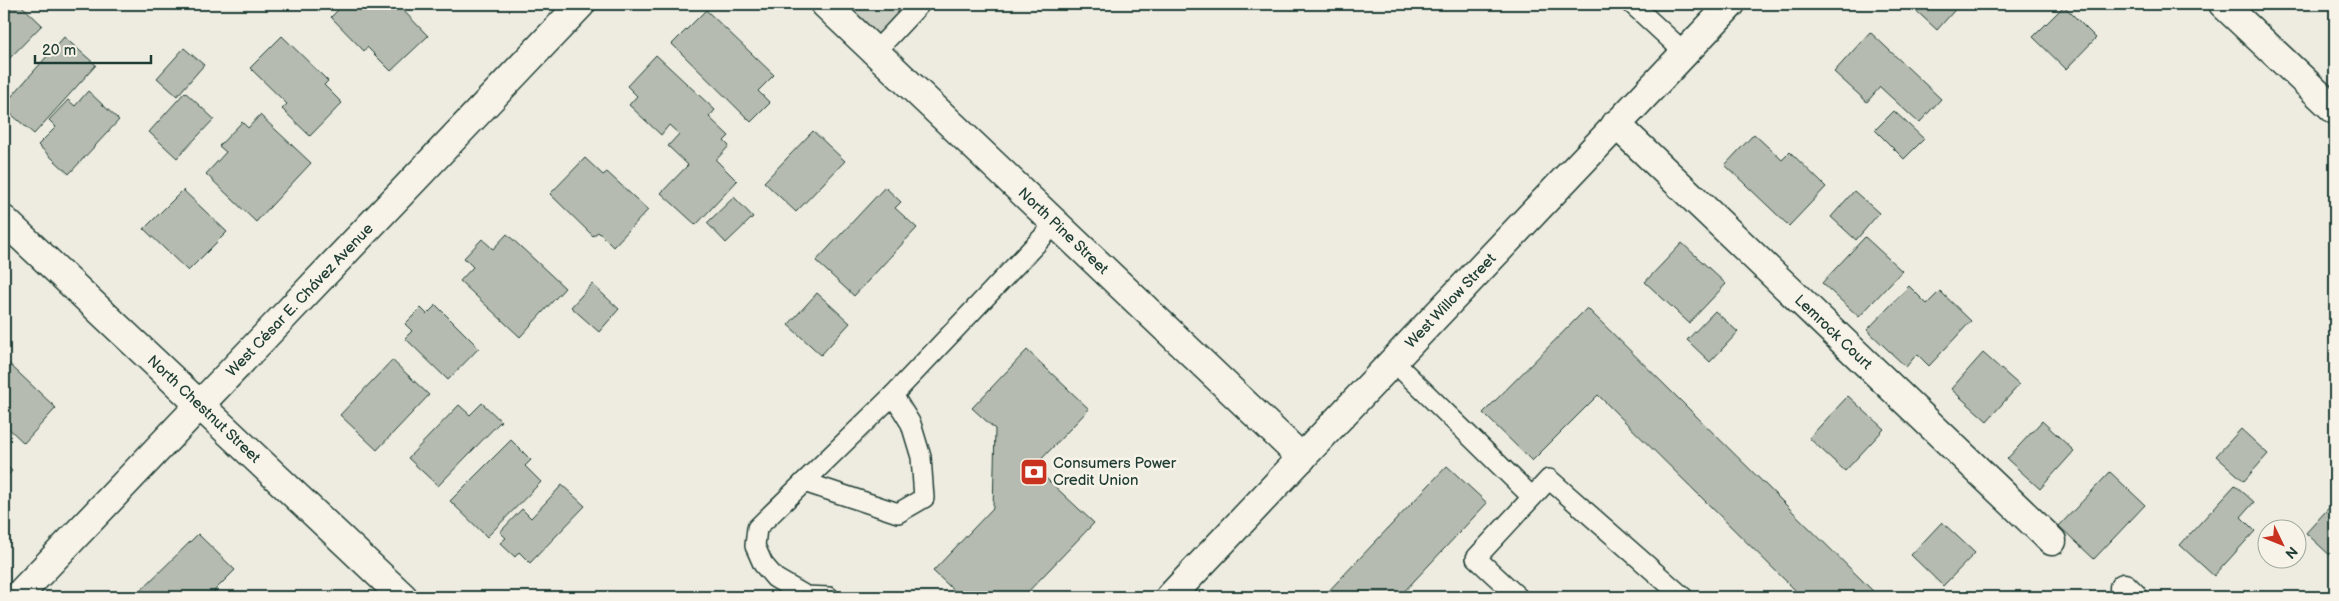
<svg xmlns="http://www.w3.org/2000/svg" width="2339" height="601" viewBox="0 0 2339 601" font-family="'Balsamiq Sans',sans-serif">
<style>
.green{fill:#cccfc4;stroke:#76867c}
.building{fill:#b5bbb0;stroke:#1f3d34}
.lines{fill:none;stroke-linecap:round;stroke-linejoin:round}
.service-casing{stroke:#1f3d34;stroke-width:22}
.minor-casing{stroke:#1f3d34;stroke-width:31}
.tertiary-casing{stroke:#1f3d34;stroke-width:31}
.service{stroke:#f7f3e8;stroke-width:19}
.minor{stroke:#f7f3e8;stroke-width:28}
.tertiary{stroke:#f7f3e8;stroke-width:28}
.labels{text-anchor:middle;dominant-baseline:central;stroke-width:5;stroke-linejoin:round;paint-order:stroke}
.street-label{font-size:15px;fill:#1f3d34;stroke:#f7f3e8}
.poi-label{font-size:15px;fill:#1f3d34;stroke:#f7f3e8;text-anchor:start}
</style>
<rect width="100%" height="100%" fill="#eeece1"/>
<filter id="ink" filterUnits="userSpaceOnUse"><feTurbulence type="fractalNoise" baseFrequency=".02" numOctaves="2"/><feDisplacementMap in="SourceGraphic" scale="10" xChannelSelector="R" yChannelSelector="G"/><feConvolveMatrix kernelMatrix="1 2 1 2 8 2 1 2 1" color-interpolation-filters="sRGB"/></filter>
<g filter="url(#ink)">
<!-- green -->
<polygon class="green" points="838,4 910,4 876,40"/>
<!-- building -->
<g class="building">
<polygon points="4,4 20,4 42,25 4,64"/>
<polygon points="344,4 397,4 428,36 391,71 367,47 364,51 331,17"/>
<polygon points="1909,4 1960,4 1937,30"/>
<polygon points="2064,6 2096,38 2066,69 2033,37"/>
<polygon points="706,10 774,75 758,91 770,103 751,122 672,44"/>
<polygon points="1870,32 1941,99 1919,123 1880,87 1867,102 1834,72"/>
<polygon points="282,36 328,81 324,85 342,103 310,136 282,109 287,104 250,68"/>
<polygon points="64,37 96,65 34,134 4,108 4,105"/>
<polygon points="184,48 204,65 177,96 157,78"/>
<polygon points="656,55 715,110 709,117 729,136 724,141 729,146 716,160 737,181 696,225 661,193 688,165 668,146 679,134 669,125 661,135 629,105 637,96 627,86"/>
<polygon points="88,91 119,120 69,174 38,145 56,127 49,120 68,100 75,106"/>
<polygon points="185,92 214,119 177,158 149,132"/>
<polygon points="1894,111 1924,139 1904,159 1875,130"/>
<polygon points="260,115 311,163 256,222 206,174 226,152 219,146 242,122 248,128"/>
<polygon points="813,131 845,161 796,212 764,182"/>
<polygon points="1754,134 1782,160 1790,152 1826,187 1789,226 1725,165"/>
<polygon points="585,158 603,175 607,172 648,210 613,247 598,232 593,236 550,194"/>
<polygon points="885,187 901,202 895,208 917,228 854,296 816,261"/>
<polygon points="183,190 227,232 188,271 144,229"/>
<polygon points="1854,191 1879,213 1856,240 1831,217"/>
<polygon points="734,197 753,217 726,243 707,223"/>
<polygon points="507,234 565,288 520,337 460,281 473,267 464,258 482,239 493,249"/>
<polygon points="1865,237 1902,271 1859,317 1822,283"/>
<polygon points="1682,243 1726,284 1689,323 1645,282"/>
<polygon points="592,284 619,309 599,332 571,307"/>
<polygon points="1909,286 1927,304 1940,291 1971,321 1929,366 1917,354 1906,367 1867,330"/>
<polygon points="817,293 850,323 821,355 788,325"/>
<polygon points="436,305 479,348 448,380 405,338 412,331 405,324 421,308 427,314"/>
<polygon points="1587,308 1879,597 1802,597 1598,395 1532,461 1483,413"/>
<polygon points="1715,311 1738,332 1710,362 1687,340"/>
<polygon points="1027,350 1089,409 1034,467 1094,523 1023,597 961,597 933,571 993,508 995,429 972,408"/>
<polygon points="1983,353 2019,385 1987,421 1951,389"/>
<polygon points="4,359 56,408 24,443 4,424"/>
<polygon points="392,360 429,395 377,450 340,415"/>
<polygon points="1848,396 1884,429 1845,471 1809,438"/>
<polygon points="482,403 501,421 438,486 408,458 459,405 470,415"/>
<polygon points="2042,421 2074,451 2040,489 2007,459"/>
<polygon points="2241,429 2268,454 2244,481 2216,456"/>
<polygon points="511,440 531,460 525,466 541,482 487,537 450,501"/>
<polygon points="4,463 12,471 4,480"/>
<polygon points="1447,466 1487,503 1399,597 1323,597"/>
<polygon points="2110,472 2145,505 2094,559 2059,526"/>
<polygon points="562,485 585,506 530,563 519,552 515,557 500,543 506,538 500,532 522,509 531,518"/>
<polygon points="2235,485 2254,502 2241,517 2255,531 2214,576 2180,545"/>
<polygon points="2335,501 2335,560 2306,533"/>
<polygon points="1942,522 1975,553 1943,586 1911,555"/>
<polygon points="198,534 235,570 214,591 220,597 134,597"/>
</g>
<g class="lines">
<defs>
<g id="service">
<polyline points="1632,4 1684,52"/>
<polyline points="876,51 920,4"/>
<polyline points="1393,361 1532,497"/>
<polyline points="804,482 898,513 924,498 921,457 911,424 893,395"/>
<polyline points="829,597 806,596 775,578 763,564 755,546 757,528 893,395 1056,223"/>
<polyline points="1518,597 1476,558 1549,479 1683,597"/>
</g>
<g id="minor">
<path id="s1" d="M825 4 1302 458"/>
<polyline points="2223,4 2335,110"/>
<path id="s2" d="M1616 124 2052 541"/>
<path id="s3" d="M4 220 403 597"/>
<polyline points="2124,588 2133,597"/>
<path id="s4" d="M17 597 581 4"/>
</g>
<g id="tertiary">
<path id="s5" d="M1170 597 1731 4"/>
</g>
</defs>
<!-- service casing -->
<use href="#service" class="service-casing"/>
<!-- minor casing -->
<use href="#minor" class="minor-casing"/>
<!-- tertiary casing -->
<use href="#tertiary" class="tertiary-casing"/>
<!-- service -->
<use href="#service" class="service"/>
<!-- minor -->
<use href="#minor" class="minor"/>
<!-- tertiary -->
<use href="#tertiary" class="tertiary"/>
</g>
</g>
<!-- icons -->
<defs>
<symbol id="bank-square" viewBox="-11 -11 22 22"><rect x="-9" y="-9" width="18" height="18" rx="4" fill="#c8321e" stroke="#f7f3e8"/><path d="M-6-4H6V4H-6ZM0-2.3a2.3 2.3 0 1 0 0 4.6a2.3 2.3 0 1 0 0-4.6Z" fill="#fff"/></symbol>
</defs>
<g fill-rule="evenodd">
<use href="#bank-square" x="1018" y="456" width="32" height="32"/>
</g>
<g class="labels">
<!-- street labels -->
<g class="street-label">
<text stroke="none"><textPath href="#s1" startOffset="329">North Pine Street</textPath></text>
<text stroke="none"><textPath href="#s5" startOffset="408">West Willow Street</textPath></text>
<text stroke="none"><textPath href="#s4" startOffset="410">West César E. Chávez Avenue</textPath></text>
<text stroke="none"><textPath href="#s2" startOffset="301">Lemrock Court</textPath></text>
<text stroke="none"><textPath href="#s3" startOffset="275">North Chestnut Street</textPath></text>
</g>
<!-- poi labels -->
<g class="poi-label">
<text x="1053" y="463">Consumers Power<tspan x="1053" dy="17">Credit Union</tspan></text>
</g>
</g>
<!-- margin -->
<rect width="2339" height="601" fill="none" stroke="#f7f3e8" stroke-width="20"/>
<rect x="10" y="10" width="2319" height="581" fill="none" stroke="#1f3d34" stroke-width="2" filter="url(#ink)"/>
<!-- north arrow -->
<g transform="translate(2282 544) rotate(133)"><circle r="24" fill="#f7f3e8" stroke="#a1aaa0"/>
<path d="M0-4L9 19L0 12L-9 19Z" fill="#c8321e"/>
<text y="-8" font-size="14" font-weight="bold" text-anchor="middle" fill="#1f3d34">N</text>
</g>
<!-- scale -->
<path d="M35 55v8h116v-8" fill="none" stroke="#1f3d34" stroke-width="2.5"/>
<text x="42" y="55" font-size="15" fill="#1f3d34" stroke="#f7f3e8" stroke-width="4" paint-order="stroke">20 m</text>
</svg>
